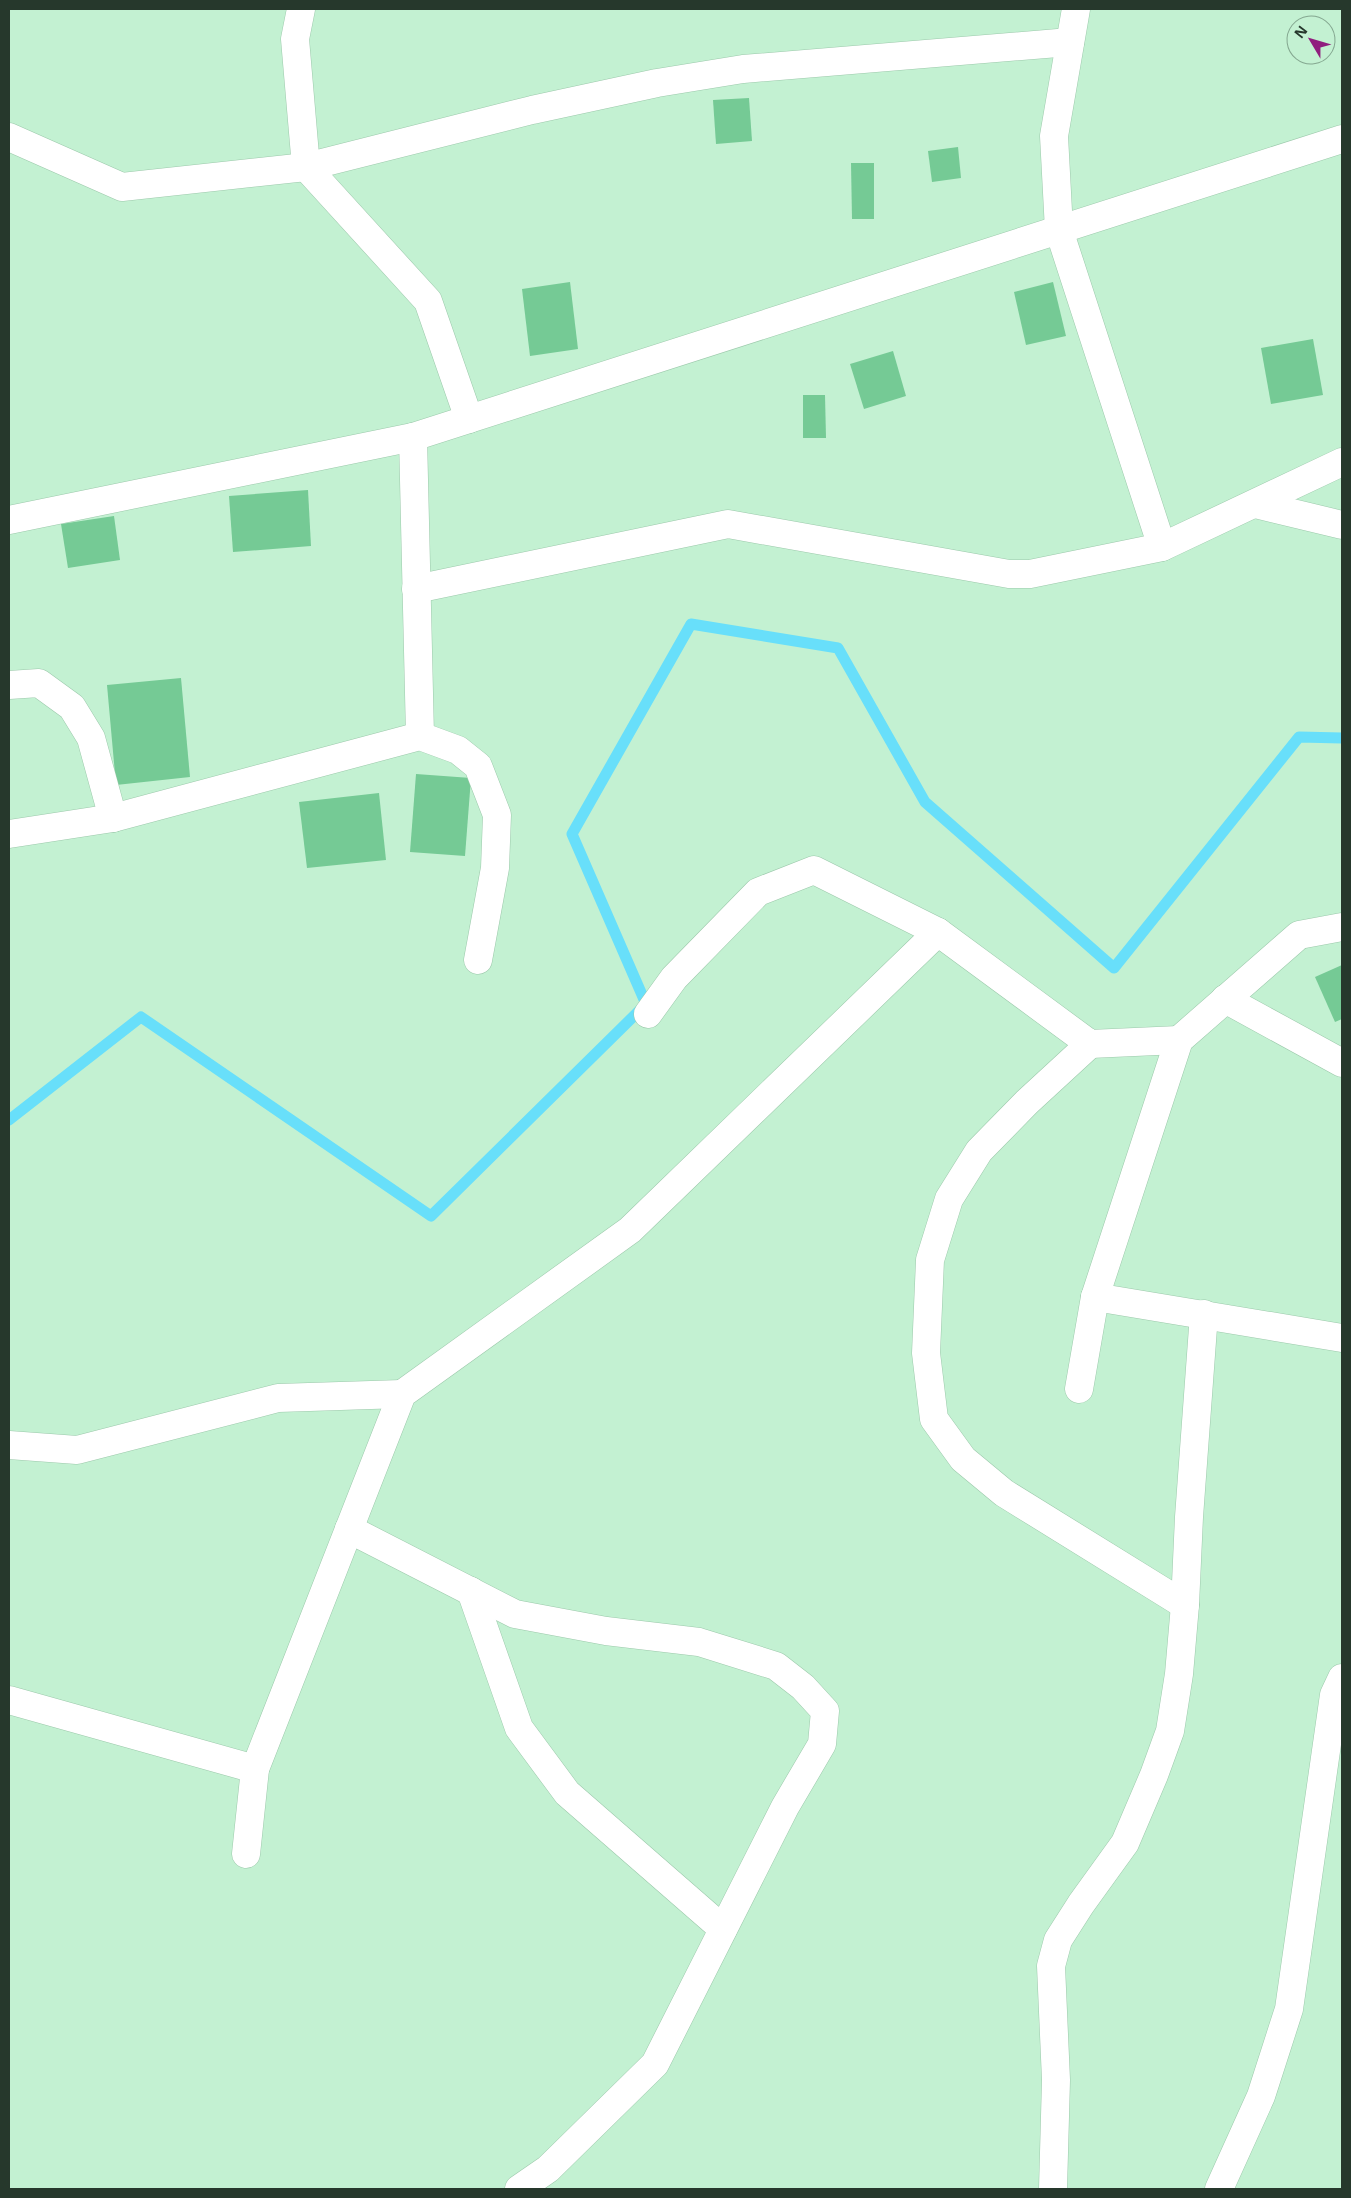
<svg xmlns="http://www.w3.org/2000/svg" width="1351" height="2198" viewBox="0 0 1351 2198" font-family="'Noto Sans',sans-serif">
<style>
.lines{fill:none;stroke-linecap:round;stroke-linejoin:round}
.stream{stroke:#68dffa;stroke-width:11}
.building{fill:#75ca95}
.street-casing{stroke:#9cc9ab;stroke-width:29}
.street{stroke:#fff;stroke-width:28}
</style>
<rect width="100%" height="100%" fill="#c3f1d2"/>
<g class="lines">
<!-- stream -->
<polyline class="stream" points="9,1120 141,1017 431,1216 646,1004 572,834 691,624 838,648 925,802 1114,968 1299,737 1342,738"/>
</g>
<!-- building -->
<g class="building">
<polygon points="749,98 752,141 716,144 713,100"/>
<polygon points="958,147 961,178 932,182 928,151"/>
<polygon points="851,163 874,163 874,219 852,219"/>
<polygon points="570,282 578,349 530,356 522,289"/>
<polygon points="1053,282 1066,336 1026,345 1014,292"/>
<polygon points="1313,339 1323,395 1271,404 1261,348"/>
<polygon points="893,351 906,396 864,409 850,364"/>
<polygon points="803,395 825,395 826,438 803,438"/>
<polygon points="308,490 311,546 233,552 229,496"/>
<polygon points="114,516 120,560 68,568 61,524"/>
<polygon points="181,678 190,777 116,785 107,685"/>
<polygon points="416,774 471,778 465,856 410,852"/>
<polygon points="379,793 386,860 307,868 299,802"/>
<polygon points="1342,965 1342,1019 1335,1022 1315,977"/>
</g>
<g class="lines">
<defs>
<g id="street">
<polyline points="301,9 295,39 306,167 428,301 469,419"/>
<polyline points="1076,9 1054,136 1059,230 1162,547"/>
<polyline points="9,137 122,187 306,167 532,110 657,83 743,69 1070,42"/>
<polyline points="413,437 420,736"/>
<polyline points="1255,504 1342,525"/>
<polyline points="9,520 413,437 1342,139"/>
<polyline points="416,589 728,524 1009,574 1030,574 1162,547 1342,462"/>
<polyline points="9,685 39,683 72,707 91,738 113,818"/>
<polyline points="9,834 113,818 420,736 458,750 478,766 497,815 495,868 478,960"/>
<polyline points="1225,999 1342,1063"/>
<polyline points="648,1014 674,978 758,892 814,870 938,932 1090,1044 1179,1040"/>
<polyline points="1090,1044 1027,1102 979,1151 949,1199 930,1260 926,1353 934,1419 963,1459 1004,1493 1185,1605"/>
<polyline points="1095,1297 1342,1338"/>
<polyline points="1079,1389 1095,1297 1179,1040 1299,935 1342,927"/>
<polyline points="9,1445 77,1450 278,1398 402,1394"/>
<polyline points="349,1529 515,1614 606,1631 699,1642 776,1666 803,1687 825,1711 822,1744 785,1807 655,2064 548,2169 519,2189"/>
<polyline points="471,1591 519,1728 567,1793 723,1929"/>
<polyline points="9,1700 255,1769"/>
<polyline points="246,1854 255,1769 402,1394 630,1230 938,932"/>
<polyline points="1053,2189 1056,2080 1051,1966 1058,1940 1081,1904 1125,1843 1154,1775 1170,1731 1179,1674 1185,1605 1189,1517 1204,1314"/>
<polyline points="1219,2189 1261,2096 1289,2009 1334,1695 1342,1678"/>
</g>
</defs>
<!-- street casing -->
<use href="#street" class="street-casing"/>
<!-- street -->
<use href="#street" class="street"/>
</g>
<!-- border -->
<rect width="1351" height="2198" fill="none" stroke="#26382c" stroke-width="20"/>
<!-- north arrow -->
<g transform="translate(1311 40) rotate(308)"><circle r="24" fill="#c3f1d2" stroke="#84a790"/>
<path d="M0-4L9 19L0 12L-9 19Z" fill="#901e7e"/>
<text y="-8" font-size="14" font-weight="bold" text-anchor="middle" fill="#26382c">N</text>
</g>
</svg>
